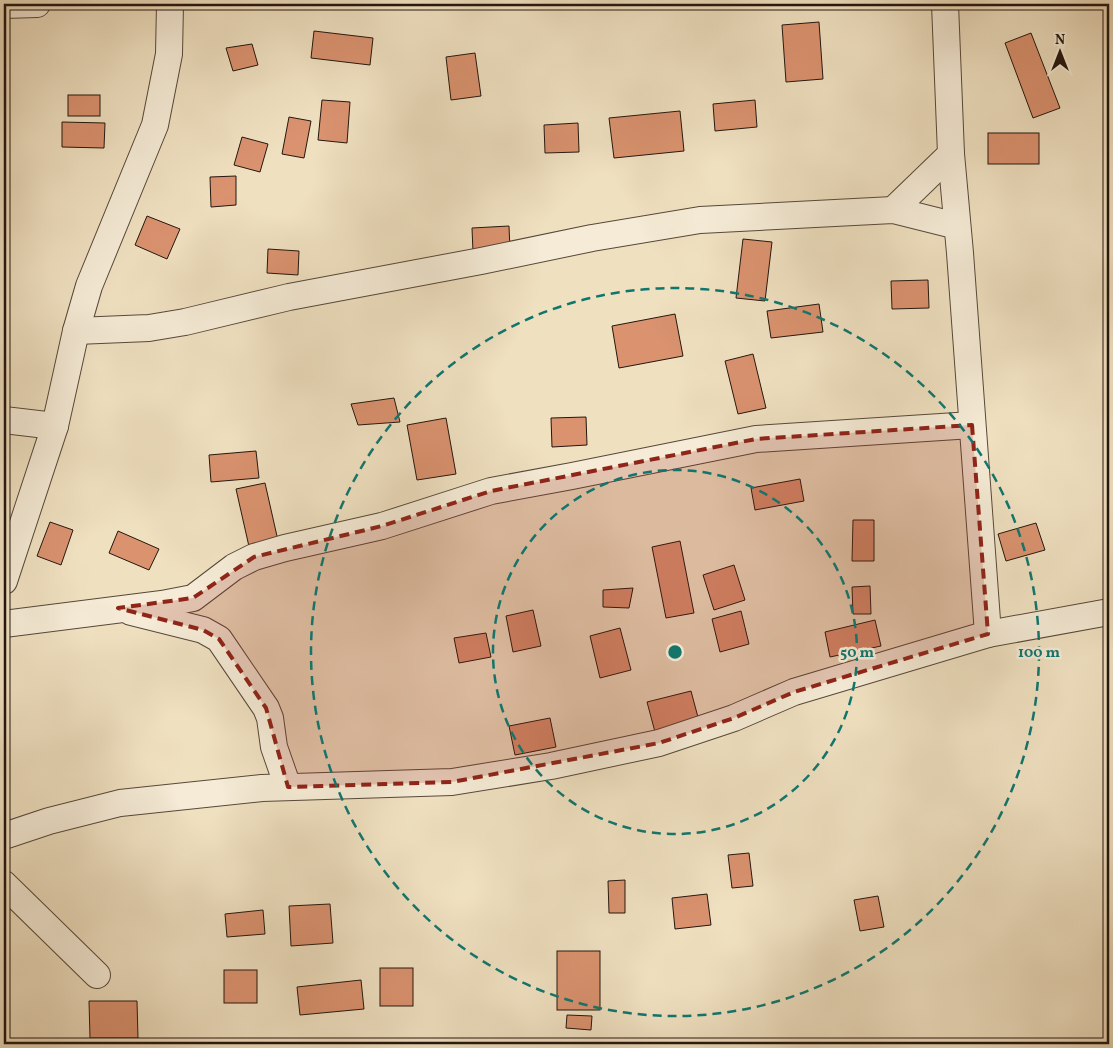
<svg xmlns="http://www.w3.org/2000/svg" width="1113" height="1048" viewBox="0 0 1113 1048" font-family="Vollkorn,serif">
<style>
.building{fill:#da926f;stroke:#24160e}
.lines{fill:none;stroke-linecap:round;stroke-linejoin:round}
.minor-casing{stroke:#57483a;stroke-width:28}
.minor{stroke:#f5ebd6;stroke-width:26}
.marked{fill:#8f2418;fill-opacity:0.2;stroke:#8f2418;stroke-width:4;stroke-dasharray:10 6;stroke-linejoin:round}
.ring{fill:none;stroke:#0f766e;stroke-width:2.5;stroke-dasharray:9 6}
.centre{fill:#0f766e;stroke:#f5ebd6;stroke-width:2.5}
.ring-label{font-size:15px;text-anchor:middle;font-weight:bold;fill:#0f766e;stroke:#f5ebd6;stroke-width:5;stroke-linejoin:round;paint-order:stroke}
</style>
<rect width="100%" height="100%" fill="#efe0c0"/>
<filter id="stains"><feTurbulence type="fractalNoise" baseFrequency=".004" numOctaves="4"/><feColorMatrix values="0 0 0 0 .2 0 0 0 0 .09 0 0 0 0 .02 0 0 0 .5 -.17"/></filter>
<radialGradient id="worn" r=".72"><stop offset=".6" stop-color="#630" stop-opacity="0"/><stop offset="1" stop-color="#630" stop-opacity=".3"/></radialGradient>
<!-- building -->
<g class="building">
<polygon points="819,22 823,79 786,82 782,25"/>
<polygon points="314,31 373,38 370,65 311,58"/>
<polygon points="1031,33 1060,108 1033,118 1005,43"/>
<polygon points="252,44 258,65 233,71 226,48"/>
<polygon points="475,53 481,96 451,100 446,57"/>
<rect x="68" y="95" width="32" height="21"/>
<polygon points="322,100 350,102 347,143 318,140"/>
<polygon points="755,100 757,127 715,131 713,104"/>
<polygon points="680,111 684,151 614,158 609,118"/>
<polygon points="289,117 311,121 304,158 282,154"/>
<polygon points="62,122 105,123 104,148 62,147"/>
<polygon points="578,123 579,152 545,153 544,125"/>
<rect x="988" y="133" width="51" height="31"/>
<polygon points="242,137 268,144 260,172 234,165"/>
<polygon points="236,176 236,205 211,207 210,177"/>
<polygon points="147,216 180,229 167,259 135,245"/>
<polygon points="509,226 510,250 473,252 472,228"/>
<polygon points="743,239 772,242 765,301 736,298"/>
<polygon points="268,249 299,251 298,275 267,273"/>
<polygon points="928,280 929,308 892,309 891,281"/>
<polygon points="819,304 823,332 771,338 767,311"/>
<polygon points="675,314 683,356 619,368 612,326"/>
<polygon points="753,354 766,408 738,414 725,361"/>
<polygon points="394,398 400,422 358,425 351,404"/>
<polygon points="586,417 587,445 552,447 551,418"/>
<polygon points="446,418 456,474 417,480 407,425"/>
<polygon points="256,451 259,478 211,482 209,455"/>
<polygon points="800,479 804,501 755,510 751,488"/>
<polygon points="265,483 279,545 250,551 236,489"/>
<polygon points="853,520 874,520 874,561 852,561"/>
<polygon points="50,522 73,530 61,565 37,556"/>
<polygon points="1036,523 1045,550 1006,561 998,534"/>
<polygon points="118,531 159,549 149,570 109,553"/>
<polygon points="680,541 694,613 666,618 652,547"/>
<polygon points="734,565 745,600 714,610 703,575"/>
<polygon points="870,586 871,614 853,614 852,587"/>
<polygon points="633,588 629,608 603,607 603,590"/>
<polygon points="533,610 541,646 513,652 506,616"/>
<polygon points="741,611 749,644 720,652 712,619"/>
<polygon points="875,620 881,646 830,657 825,632"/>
<polygon points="620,628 631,670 600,678 590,636"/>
<polygon points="486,633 491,657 459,663 454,638"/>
<polygon points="691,691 699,721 655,732 647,702"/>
<polygon points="550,718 556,747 515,755 509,726"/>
<polygon points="749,853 753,886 732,888 728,855"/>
<polygon points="625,880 625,913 609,913 608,881"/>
<polygon points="707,894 711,925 675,929 672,898"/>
<polygon points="878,896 884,927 860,931 854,900"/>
<polygon points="330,904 333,943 291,946 289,906"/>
<polygon points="263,910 265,934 227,937 225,914"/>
<rect x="557" y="951" width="43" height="59"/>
<rect x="380" y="968" width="33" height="38"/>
<rect x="224" y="970" width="33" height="33"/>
<polygon points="361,980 364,1009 300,1015 297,987"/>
<polygon points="89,1001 137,1001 138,1038 90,1038"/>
<polygon points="567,1015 592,1016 591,1030 566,1028"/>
</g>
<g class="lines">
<defs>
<g id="minor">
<polyline points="945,4 951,154 960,253 988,634"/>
<polyline points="4,5 37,4"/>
<polyline points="893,210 951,154"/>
<polyline points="76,331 149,328 185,322 289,297 481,261 592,238 700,220 893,210 957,226"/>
<polyline points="4,420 55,426 76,331 89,286 155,125 169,54 170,4"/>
<polyline points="4,581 55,426"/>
<polyline points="131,612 203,630 219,639 266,708 270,718 274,747 288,787"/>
<polyline points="4,624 162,604 193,598 234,567 254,557 285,548 382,526 491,491 572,476 756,439 972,425"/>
<polyline points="4,836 49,821 120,803 262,788 452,782 551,766 659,743 734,718 794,692 988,634 1109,612"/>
<polyline points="4,884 97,975"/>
</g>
</defs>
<!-- minor casing -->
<use href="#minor" class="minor-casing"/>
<!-- minor -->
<use href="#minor" class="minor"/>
</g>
<!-- marked area -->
<path class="marked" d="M972 425 988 634 794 692 734 718 659 743 452 782 288 787 266 708 219 639 203 630 118 608 193 598 254 557 382 526 491 491 756 439Z"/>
<!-- distance rings -->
<g class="ring">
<circle cx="675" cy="652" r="182"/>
<circle cx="675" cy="652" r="364"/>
</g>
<circle cx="675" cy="652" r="8" class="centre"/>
<g class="ring-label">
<text x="857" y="657">50 m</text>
<text x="1039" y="657">100 m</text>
</g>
<!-- margin -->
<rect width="1113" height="1048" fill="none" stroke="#efe0c0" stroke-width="20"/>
<rect x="5" y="5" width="1103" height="1038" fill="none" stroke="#24160e" stroke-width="2.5"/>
<rect x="10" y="10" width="1093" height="1028" fill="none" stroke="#24160e"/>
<!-- north arrow -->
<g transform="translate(1060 52)" stroke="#f5ebd6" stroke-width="4" paint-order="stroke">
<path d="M0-4L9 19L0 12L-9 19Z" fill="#24160e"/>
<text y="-8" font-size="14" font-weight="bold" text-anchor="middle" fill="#24160e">N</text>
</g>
<rect width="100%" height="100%" filter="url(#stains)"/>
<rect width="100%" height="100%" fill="url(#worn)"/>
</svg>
